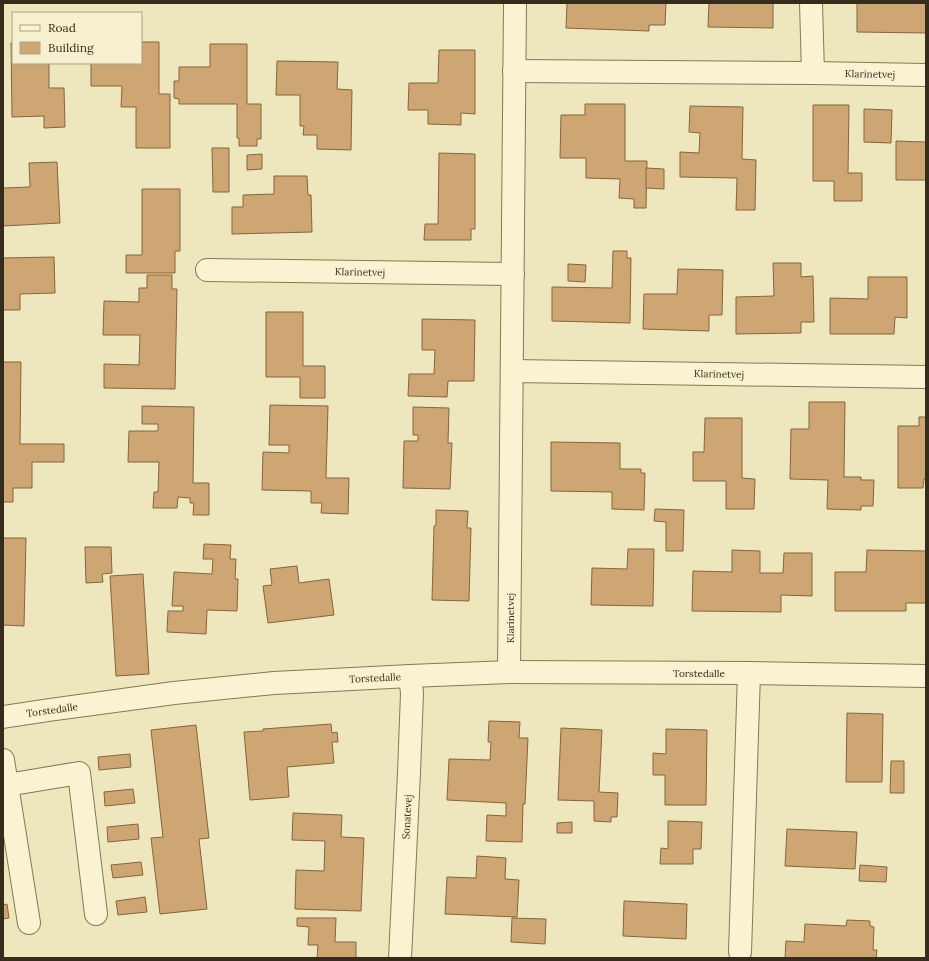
<svg xmlns="http://www.w3.org/2000/svg" width="929" height="961" viewBox="0 0 929 961" font-family="Lora,serif">
<style>
.building{fill:#cda673;stroke:#86643c}
.lines{fill:none;stroke-linecap:round;stroke-linejoin:round}
.minor-casing{stroke:#877757;stroke-width:24}
.minor{stroke:#f9f3d1;stroke-width:22}
.labels{text-anchor:middle;dominant-baseline:central;stroke-width:3.5;stroke-linejoin:round;paint-order:stroke}
.street-label{font-size:10px;fill:#362c1c;stroke:#f6f0ce}
</style>
<rect width="100%" height="100%" fill="#eee7be"/>
<!-- building -->
<g class="building">
<polygon points="567,3 666,3 665,25 649,25 649,31 566,28"/>
<polygon points="709,3 773,3 773,28 708,27"/>
<polygon points="857,3 926,3 926,33 857,32"/>
<polygon points="141,42 159,42 159,94 170,94 170,148 136,148 136,107 121,107 122,86 91,86 91,63 141,63"/>
<polygon points="11,43 13,43 13,63 49,63 49,88 64,88 65,127 44,128 44,116 12,117"/>
<polygon points="210,44 247,44 247,104 261,104 261,139 257,139 257,146 239,146 239,138 237,138 237,104 179,104 179,99 174,98 174,81 179,81 179,67 210,67"/>
<polygon points="439,50 475,50 475,114 461,113 461,125 428,124 428,110 408,110 409,83 438,83"/>
<polygon points="277,61 338,62 337,89 352,90 351,150 317,149 317,135 303,135 304,126 300,126 300,95 276,95"/>
<polygon points="585,104 625,104 625,161 647,161 646,208 634,208 634,199 619,198 620,179 586,178 586,158 560,158 561,115 585,115"/>
<polygon points="813,105 849,105 848,173 862,173 862,201 834,201 834,181 813,181"/>
<polygon points="690,106 743,107 742,159 756,160 755,210 736,210 737,178 680,177 680,152 699,153 700,133 689,132"/>
<polygon points="864,109 892,110 891,143 864,142"/>
<polygon points="896,141 926,142 926,180 896,180"/>
<polygon points="212,148 229,148 229,192 213,192"/>
<polygon points="439,153 475,154 475,229 471,229 471,240 424,240 425,224 438,224"/>
<polygon points="262,154 262,169 247,170 247,155"/>
<polygon points="57,162 60,223 3,226 3,188 30,187 29,163"/>
<polygon points="646,168 664,169 664,189 646,188"/>
<polygon points="274,176 307,176 308,195 311,195 312,232 232,234 232,207 243,207 243,195 274,194"/>
<polygon points="142,189 180,189 180,251 175,251 175,273 126,273 126,255 142,255"/>
<polygon points="613,251 627,251 627,258 631,258 630,323 552,321 552,287 612,288"/>
<polygon points="54,257 55,293 20,294 20,310 3,310 3,258"/>
<polygon points="773,263 801,263 801,277 813,276 814,322 801,322 801,333 736,334 736,297 774,296"/>
<polygon points="568,264 586,265 585,282 568,281"/>
<polygon points="678,269 723,270 722,315 709,315 709,331 643,329 644,294 677,294"/>
<polygon points="147,275 172,275 172,289 177,289 175,389 104,388 104,364 139,365 140,335 103,335 104,301 139,302 139,288 147,288"/>
<polygon points="868,277 907,277 907,318 895,317 894,334 830,334 830,298 868,299"/>
<polygon points="266,312 303,312 303,366 325,366 325,398 300,398 300,377 266,377"/>
<polygon points="422,319 475,320 474,381 448,381 447,397 408,396 409,374 434,374 435,350 422,350"/>
<polygon points="3,362 21,362 20,444 64,444 64,462 32,462 32,488 13,488 13,502 3,502"/>
<polygon points="809,402 845,402 844,477 861,477 861,480 874,480 873,506 861,506 861,510 827,509 828,480 790,479 791,429 809,429"/>
<polygon points="270,405 328,406 326,478 349,478 348,514 321,513 322,503 311,503 311,491 262,490 263,452 289,453 289,445 269,445"/>
<polygon points="142,406 194,407 193,483 209,483 209,515 193,515 194,503 190,503 190,498 178,497 177,508 153,508 154,492 158,492 159,462 128,462 129,431 158,431 158,424 142,424"/>
<polygon points="413,407 449,408 448,443 452,443 450,489 403,488 404,441 418,441 418,435 413,435"/>
<polygon points="919,417 926,417 926,479 924,479 923,488 898,488 898,426 919,426"/>
<polygon points="705,418 742,418 742,478 755,479 754,509 726,509 726,481 693,481 693,452 704,452"/>
<polygon points="551,442 620,443 620,469 641,469 641,473 645,473 644,510 612,509 612,492 551,491"/>
<polygon points="655,509 684,510 683,551 666,551 666,522 654,521"/>
<polygon points="436,510 468,511 467,528 471,528 469,601 432,600 434,526 436,525"/>
<polygon points="3,538 26,538 24,626 3,625"/>
<polygon points="204,544 231,545 230,559 236,559 235,579 238,579 237,611 207,610 206,634 167,632 168,611 183,611 183,606 172,606 174,572 212,574 213,559 203,559"/>
<polygon points="85,547 111,547 112,573 102,574 103,582 86,583"/>
<polygon points="628,549 654,549 653,606 591,605 592,568 627,569"/>
<polygon points="732,550 760,551 760,573 783,573 784,553 812,553 812,596 781,595 781,612 692,611 693,571 732,572"/>
<polygon points="867,550 926,551 926,603 906,603 906,611 835,611 835,572 866,572"/>
<polygon points="297,566 299,583 329,579 334,615 268,623 263,586 272,585 270,569"/>
<polygon points="143,574 149,674 116,676 110,576"/>
<polygon points="847,713 883,714 882,782 846,782"/>
<polygon points="489,721 520,722 519,738 528,738 525,804 523,804 522,842 486,841 487,815 506,816 506,803 447,800 449,759 490,760 491,742 488,742"/>
<polygon points="331,724 332,733 337,732 338,742 332,742 334,763 287,767 289,797 250,800 244,732 263,731 263,729"/>
<polygon points="196,725 209,838 199,839 207,909 160,914 151,838 163,837 151,730"/>
<polygon points="561,728 602,730 599,792 618,793 617,817 611,817 611,822 594,821 594,801 558,800"/>
<polygon points="666,729 707,730 706,805 665,805 665,775 653,775 653,753 666,754"/>
<polygon points="130,754 131,767 99,770 98,757"/>
<polygon points="891,761 904,761 904,793 890,793"/>
<polygon points="133,789 135,803 105,806 104,792"/>
<polygon points="293,813 342,815 341,837 364,838 361,911 295,909 296,870 324,871 325,841 292,840"/>
<polygon points="668,821 702,822 701,849 693,849 693,864 660,864 661,848 668,849"/>
<polygon points="572,822 572,833 557,833 557,823"/>
<polygon points="138,824 139,839 108,842 107,827"/>
<polygon points="787,829 857,832 855,869 785,866"/>
<polygon points="477,856 506,858 505,879 519,880 517,917 445,914 447,877 476,878"/>
<polygon points="141,862 143,875 113,878 111,865"/>
<polygon points="860,865 887,867 886,882 859,881"/>
<polygon points="145,897 147,912 118,915 116,901"/>
<polygon points="624,901 687,904 686,939 623,936"/>
<polygon points="7,904 9,918 3,919 3,905"/>
<polygon points="297,918 336,918 335,942 356,942 356,958 317,958 318,945 308,945 309,927 297,926"/>
<polygon points="512,918 546,919 545,944 511,942"/>
<polygon points="847,920 870,921 870,926 874,927 873,950 877,950 876,958 785,958 786,941 804,942 805,924 846,926"/>
</g>
<g class="lines">
<defs>
<g id="minor">
<polyline points="811,3 813,73"/>
<polyline points="514,71 813,73 926,75"/>
<polyline points="207,270 513,274"/>
<polyline points="512,371 926,377"/>
<polyline points="509,672 515,3"/>
<polyline points="3,717 49,710 174,693 274,683 410,676 509,672 749,673 926,676"/>
<polyline points="3,760 29,923"/>
<polyline points="7,785 79,773 96,914"/>
<polyline points="740,952 749,673"/>
<polyline points="400,958 409,773 412,693 410,676"/>
</g>
</defs>
<!-- minor casing -->
<use href="#minor" class="minor-casing"/>
<!-- minor -->
<use href="#minor" class="minor"/>
</g>
<g class="labels">
<!-- street labels -->
<g class="street-label">
<text transform="translate(870 74) rotate(1)">Klarinetvej</text>
<text transform="translate(360 272) rotate(1)">Klarinetvej</text>
<text transform="translate(719 374) rotate(1)">Klarinetvej</text>
<text transform="translate(510 618) rotate(-90)">Klarinetvej</text>
<text x="699" y="673">Torstedalle</text>
<text transform="translate(375 678) rotate(-3)">Torstedalle</text>
<text transform="translate(52 710) rotate(-8)">Torstedalle</text>
<text transform="translate(407 817) rotate(-87)">Sonatevej</text>
</g>
</g>
<!-- border -->
<rect width="929" height="961" fill="none" stroke="#362c1c" stroke-width="8"/>
<!-- legend -->
<rect x="12" y="12" width="130" height="52" fill="#f6f0ce" stroke="#a9a287"/>
<rect x="20" y="25" width="20" height="6" fill="#f9f3d1" stroke="#a9a287"/>
<text x="48" y="32" font-size="12" fill="#362c1c">Road</text>
<rect x="20" y="42" width="20" height="12" fill="#cda673" stroke="#a9a287"/>
<text x="48" y="52" font-size="12" fill="#362c1c">Building</text>
</svg>
